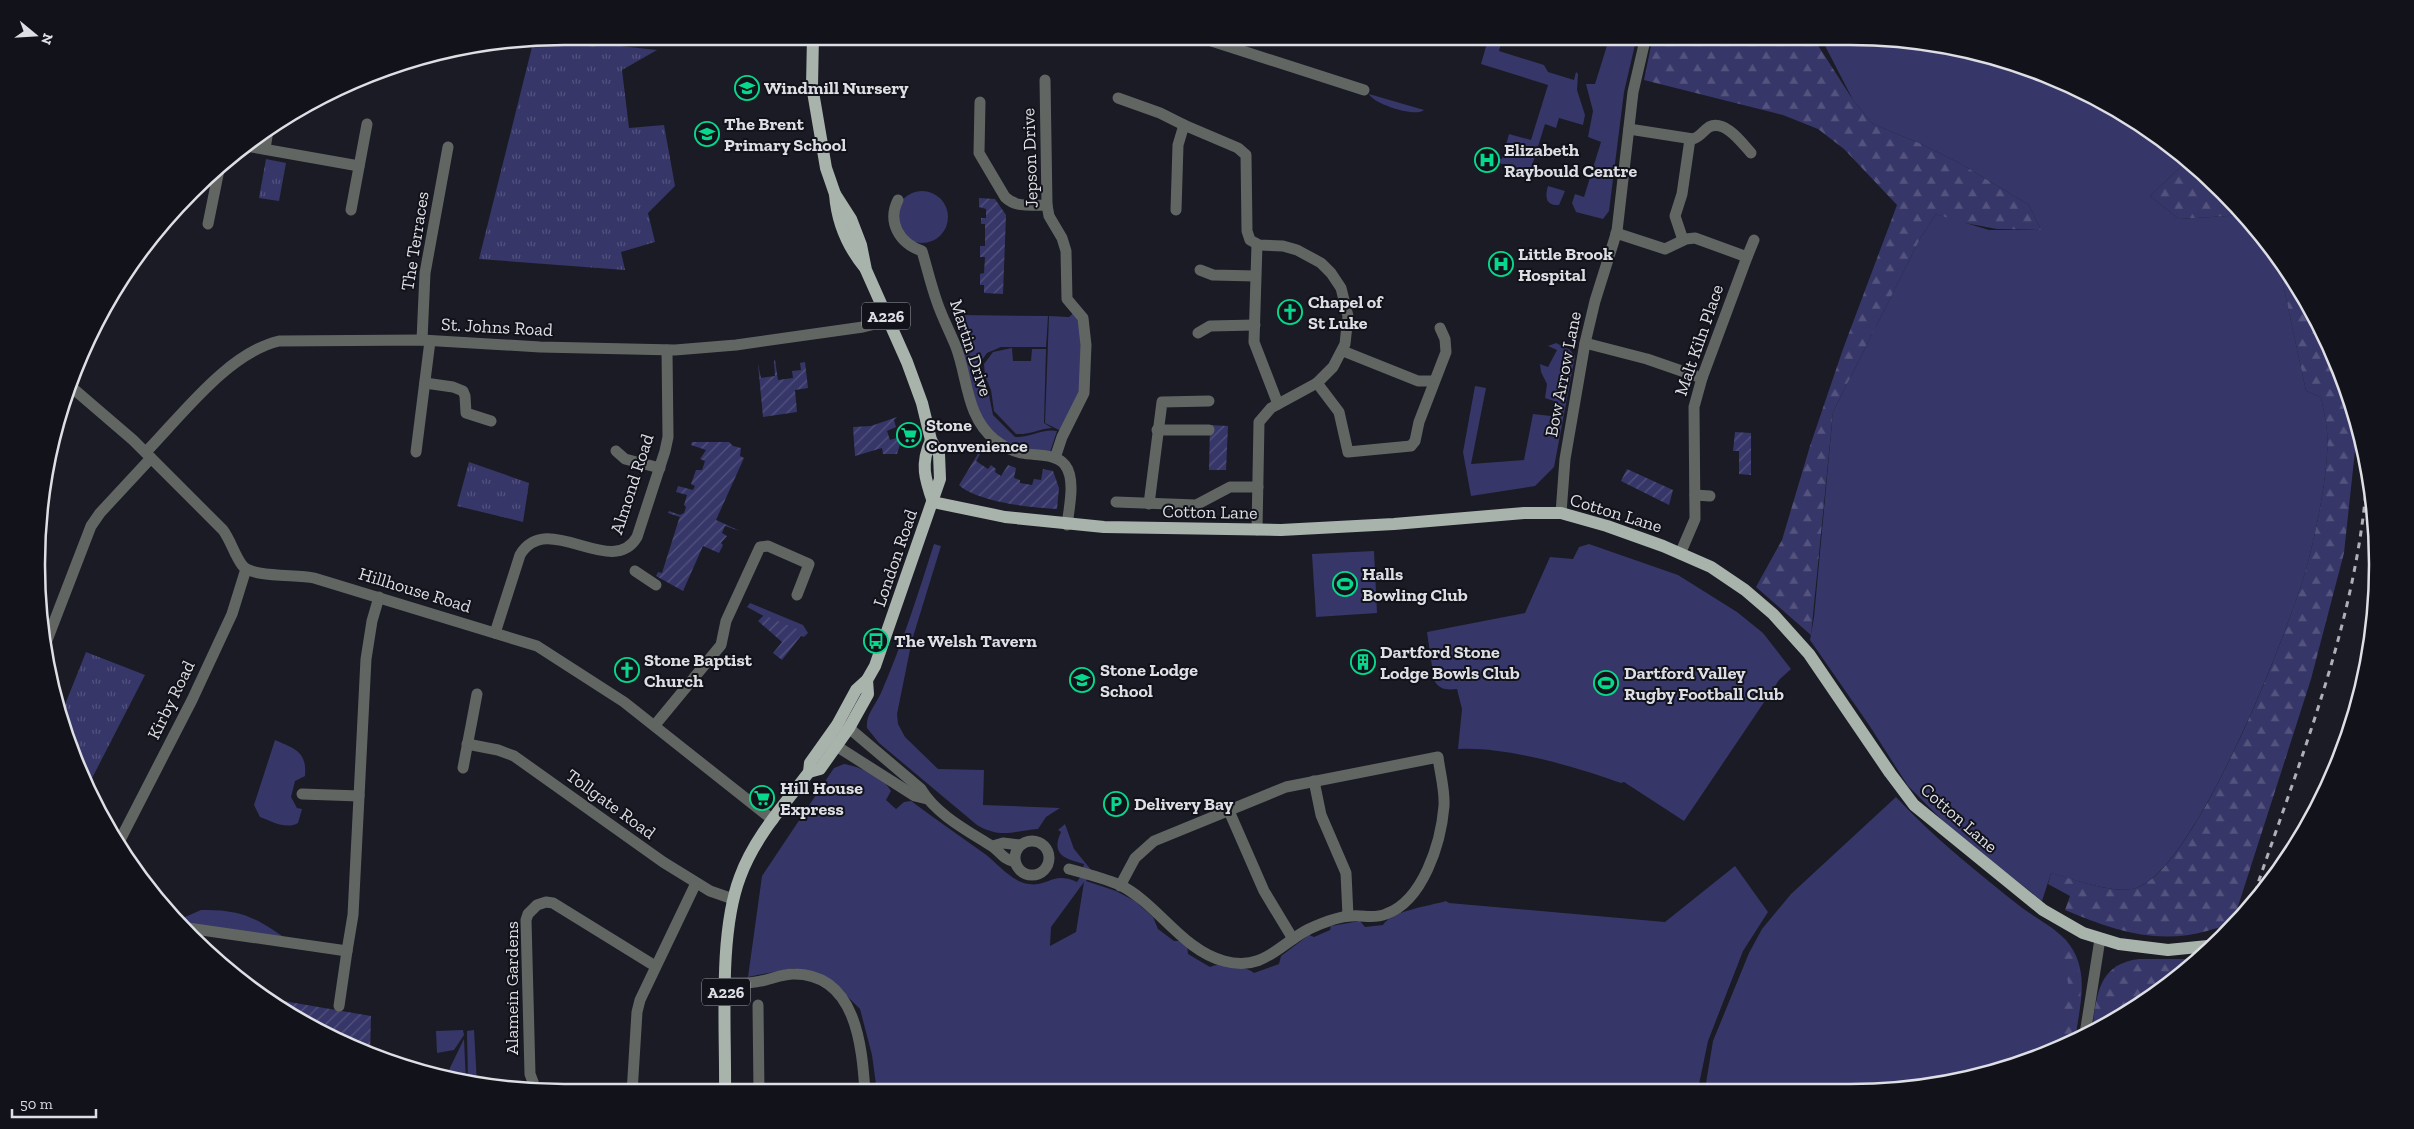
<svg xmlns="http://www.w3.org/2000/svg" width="2414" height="1129" viewBox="0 0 2414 1129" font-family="'Zilla Slab',serif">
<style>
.grass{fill:#373669;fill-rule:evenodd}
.forest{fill:url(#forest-firs)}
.park{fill:url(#park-tufts)}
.garden{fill:url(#garden-furrows)}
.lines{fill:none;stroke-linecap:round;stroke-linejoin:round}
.minor{stroke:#616663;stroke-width:11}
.major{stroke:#a8b3ac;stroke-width:12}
.rail{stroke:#afb0b7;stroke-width:3;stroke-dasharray:6 6;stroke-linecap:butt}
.labels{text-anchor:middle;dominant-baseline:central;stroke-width:4;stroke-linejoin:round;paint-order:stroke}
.shield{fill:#11121a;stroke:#a0a2a8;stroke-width:1}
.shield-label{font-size:16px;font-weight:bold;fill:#dedfe5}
.poi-label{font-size:18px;font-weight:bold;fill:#dedfe5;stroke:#11121a;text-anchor:start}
.street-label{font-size:18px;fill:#dedfe5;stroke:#11121a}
.rim{fill:none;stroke:#dedfe5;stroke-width:2.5}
</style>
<defs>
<pattern id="forest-firs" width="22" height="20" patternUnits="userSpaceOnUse" patternTransform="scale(1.25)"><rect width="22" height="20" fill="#373669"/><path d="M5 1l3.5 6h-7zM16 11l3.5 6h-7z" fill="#54537e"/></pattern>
<pattern id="park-tufts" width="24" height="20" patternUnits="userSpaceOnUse" patternTransform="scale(1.25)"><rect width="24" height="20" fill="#373669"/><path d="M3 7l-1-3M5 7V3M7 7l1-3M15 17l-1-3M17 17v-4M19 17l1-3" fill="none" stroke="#54537e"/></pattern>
<pattern id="garden-furrows" width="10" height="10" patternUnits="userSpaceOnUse" patternTransform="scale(1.25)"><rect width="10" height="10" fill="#373669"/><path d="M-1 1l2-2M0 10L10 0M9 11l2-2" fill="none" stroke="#54537e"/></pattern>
</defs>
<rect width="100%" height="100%" fill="#1a1b24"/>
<!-- grass -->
<g class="grass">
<polygon points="1489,36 1502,39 1499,51 1544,65 1548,72 1574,80 1576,72 1578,74 1577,90 1585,115 1583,125 1559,118 1556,128 1545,124 1530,172 1492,161 1493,157 1502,159 1509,134 1531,140 1548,85 1481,64"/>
<polygon points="1610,36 1637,36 1624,92 1609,211 1603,219 1576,212 1572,203 1575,194 1584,197 1601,142 1588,137 1593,111 1586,84 1595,84"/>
<path d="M1820 36H1850L1952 46 2051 76 2143 125 2187 161 2150 196 2179 219 2243 215 2277 256 2306 391 2321 397C2323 408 2326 420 2327 431 2330 465 2317 528 2308 562 2292 624 2196 869 2136 888 2116 895 2072 879 2051 873L2042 901 1947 825 1908 786 1869 725 1810 640 1814 617 1833 412 1921 237 1936 214 1989 230H2041L2029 205 1961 164 1919 143 1873 124 1853 100Z"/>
<path d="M1369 94 1424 110C1415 118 1372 103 1369 94Z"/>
<path d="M1548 186 1565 191 1559 205C1545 206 1545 196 1548 186Z"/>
<circle cx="922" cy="217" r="26"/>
<polygon points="1075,312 1081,321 1082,385 1061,431 1045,423 1049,316 1069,317"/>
<path d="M959 315 1048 316 1046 347H1001L987 353 982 360 981 375 988 390 993 415 1015 437C1030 438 1043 428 1057 431L1050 452C1022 451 992 440 980 413 975 404 974 393 971 383 964 358 959 340 959 315Z"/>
<polygon points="1556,343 1570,350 1575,356 1554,467 1535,486 1471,496 1463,452 1475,386 1486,388 1471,464 1524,460 1533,414 1551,416 1554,401 1545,398 1547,384 1541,372 1540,364 1548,367 1557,350 1548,346"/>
<path d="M1012 348 1013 361H1031L1032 349H1046L1044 423 1052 428C1039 429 1029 435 1016 434L994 411 991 390 985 376 984 364 993 352Z"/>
<path d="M934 544 941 546 912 640 897 714 898 724 905 737 938 769 984 770 983 805 1060 808 1046 817 1038 829C1013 831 1001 839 977 825L879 743 867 728C865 716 876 704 881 693 902 645 918 594 934 544Z"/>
<path d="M1589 544 1678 575 1737 612 1763 633 1791 669 1779 680 1684 821 1624 782 1621 783C1576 767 1506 746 1458 749L1462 709 1457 689C1447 690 1439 690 1434 680L1427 632 1525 613 1550 557 1573 559 1579 547Z"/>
<polygon points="1374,551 1377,613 1316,617 1312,554"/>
<polygon points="750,603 803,625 808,633 804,637 801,636 747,607"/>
<path d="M275 740C295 749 307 751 305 776L295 781 291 797 297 808 302 809 298 823C286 830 271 821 260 817L254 805Z"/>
<path d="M844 764C858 766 884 777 891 791L886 800 896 809 904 802 911 801C935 819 960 836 985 854 998 864 1012 882 1029 884 1049 887 1052 871 1077 882L1082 874 1084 864C1066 859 1050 855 1061 832L1058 830 1065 824 1074 849 1092 871 1086 881 1116 891 1135 901 1153 917 1158 929 1174 941H1183L1187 945 1188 954 1210 967C1222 962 1243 965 1254 973L1279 964 1281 956 1309 935 1314 937 1330 930 1331 926 1360 921 1365 927 1383 925C1391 911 1429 906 1446 901L1449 903 1665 922 1735 866 1768 912 1743 951 1708 1041 1698 1089 877 1092 872 1055 860 1009 832 981 794 968 748 977 762 876 834 768ZM1084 882 1076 932 1050 946 1051 927Z"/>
<path d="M1896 797C1933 837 1978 873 2021 907 2038 920 2063 931 2073 950 2089 977 2079 1011 2075 1039L2052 1052 1919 1088 1705 1089 1713 1041 1749 953 1762 929 1791 894Z"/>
<path d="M201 910C243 909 258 919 291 942L181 927 176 921Z"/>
<polygon points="463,1030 464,1035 454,1050 437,1053 436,1031"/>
<polygon points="474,1030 477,1084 468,1083 467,1031"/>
<polygon points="464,1039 466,1083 445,1078"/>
</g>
<!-- forest -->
<g class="forest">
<polygon points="1653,36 1812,36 1853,100 1873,124 1919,143 1961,164 2029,205 2041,230 1997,229 1960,222 1936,214 1921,237 1833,412 1811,635 1756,587 1782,540 1810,446 1843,349 1897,205 1844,149 1818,129 1783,115 1644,80"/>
<polygon points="2187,161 2223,191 2243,215 2179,219 2150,196"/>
<path d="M2277 256 2289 271 2337 362 2357 432 2344 553 2311 679 2233 922C2226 927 2215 928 2207 931 2157 945 2112 930 2065 910L2070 896 2048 884 2051 873C2074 879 2114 895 2136 888 2196 870 2292 624 2308 562 2317 528 2330 465 2327 431 2326 420 2323 408 2321 397L2306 391Z"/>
<polygon points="2371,636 2368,667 2338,766 2303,826 2346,731"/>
<path d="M2065 939C2088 970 2080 1003 2075 1039L2053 1052 2068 983 2062 949Z"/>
<path d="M2139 959H2195L2184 971 2169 973 2164 977 2162 989 2092 1029C2097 997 2097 964 2139 959Z"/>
</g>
<!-- park -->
<g class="park">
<polygon points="546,38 657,50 622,70 629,128 664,125 675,186 648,213 655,242 621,252 625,270 479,259 534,39"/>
<polygon points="266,159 286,163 279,201 259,198"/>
<polygon points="469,462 529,483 523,522 457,506"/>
<polygon points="86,652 145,675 88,786 64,735 60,717"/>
</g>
<!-- garden -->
<g class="garden">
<polygon points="979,198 995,199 1006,215 1003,294 984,293 984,285 980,285 980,274 984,273 985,257 980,257 980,246 985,246 985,224 981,224 981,218 986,218 986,209 979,207"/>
<polygon points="774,360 775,360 778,380 793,378 792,371 801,370 800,363 805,362 808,388 795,390 797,412 763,417 758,364 761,378 775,376"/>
<polygon points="897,417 894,420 896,427 887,431 890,440 899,437 900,439 909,436 910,438 901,441 897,454 883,454 882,448 855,456 853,427 871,426"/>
<polygon points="1210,425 1228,426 1226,470 1209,470"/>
<polygon points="1735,432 1751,433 1751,475 1739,474 1739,451 1733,451"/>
<polygon points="692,442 729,442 733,446 741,448 740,456 744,458 716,520 740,531 725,526 722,533 727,536 721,543 723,545 719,553 703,546 683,591 656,576 658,572 662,573 679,519 680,517 668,513 669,511 680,515 684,513 686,507 684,505 687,495 676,492 678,486 693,490 695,486 691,484 696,470 702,470 705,461 700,459 706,450 691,445"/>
<path d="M984 444H986L976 461 988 469 991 465 996 469 995 472 1001 476 1008 465 1016 468 1014 478 1020 480V483L1032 485 1034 479 1041 480 1043 469 1053 471 1059 488 1057 509C1033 508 977 502 959 485Z"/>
<polygon points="1627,469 1673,490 1669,505 1621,481"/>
<polygon points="764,615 804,632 782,660 773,653 782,642 758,621"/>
<polygon points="266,998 371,1016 370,1055 300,1022"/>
</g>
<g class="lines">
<!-- minor -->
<g class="minor">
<polyline points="564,36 593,41"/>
<polyline points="1196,36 1364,90"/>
<polyline points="1045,80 1047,205 1049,216 1062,238 1066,251 1067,299 1083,318 1086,345 1084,393 1062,437 1055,458"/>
<polyline points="1118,98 1160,113 1184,125"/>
<path d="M980 102 979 153 1005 197C1016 208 1033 205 1047 205"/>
<path d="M1629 129 1693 139C1700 137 1703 131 1709 127 1725 119 1742 143 1751 153"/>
<polyline points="246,146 359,166"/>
<polyline points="265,149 268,130"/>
<path d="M898 200C887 222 899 243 922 251 927 268 931 285 937 302 942 317 950 332 956 347 968 379 966 417 995 440 1003 446 1012 451 1022 453 1035 456 1056 453 1065 465 1076 479 1069 508 1067 525"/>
<polyline points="351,210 367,124"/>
<polyline points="1176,210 1178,145 1184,125 1238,148 1246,155 1247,231 1250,240 1259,245 1283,246 1297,250 1321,263 1331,273 1341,288 1348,316 1345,344 1333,367 1317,383 1271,408 1259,422 1257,530"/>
<polyline points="208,224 220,165"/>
<polyline points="1616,233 1665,249 1686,239 1695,238 1747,257 1702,378 1694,407 1695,519 1680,554"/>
<polyline points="1683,240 1675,216 1682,194 1690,139"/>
<polyline points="1257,244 1254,342 1278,404"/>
<polyline points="1747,257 1754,240"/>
<polyline points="1200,270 1213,275 1255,276"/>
<polyline points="1198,333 1210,326 1255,325"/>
<polyline points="422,340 425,273 448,147"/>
<polyline points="1585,343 1647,359 1702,378"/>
<polyline points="1343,351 1418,381 1434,381"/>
<polyline points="425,383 453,387 463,391 465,396 466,413 491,421"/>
<polyline points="1317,383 1339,412 1348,452 1411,446 1415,441 1419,422 1446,352 1445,339 1440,328"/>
<path d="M69 385 133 440 223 530C231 541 234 554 242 565 251 578 296 574 314 578L537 646 624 702 773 820"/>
<polyline points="1157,430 1209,430"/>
<polyline points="616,451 625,459 660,468"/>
<path d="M146 452C182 415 228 353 279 341L422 340 540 347 675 350 736 345 863 327 888 321"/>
<polyline points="416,452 430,341"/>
<polyline points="1695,495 1710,496"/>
<polyline points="1116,502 1196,505 1230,487 1258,487"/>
<polyline points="1149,504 1162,402 1209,401"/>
<polyline points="1561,513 1565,459 1585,343 1595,301 1617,231 1633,92 1646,36"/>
<polyline points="635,571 656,585"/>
<path d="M495 633 520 555C547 509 612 580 637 537L665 451 668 437 667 350"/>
<polyline points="44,648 91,526 100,513 151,458"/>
<polyline points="655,725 721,645 726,621 760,547 768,546 809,564 797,595"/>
<path d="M842 726 849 728 921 789C936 814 966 830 990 845 1001 851 1000 858 1015 862"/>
<polyline points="830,742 915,796 927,799"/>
<polyline points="467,744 498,750 514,756 663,862 710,891 733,899"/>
<polyline points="463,768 477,694"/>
<polyline points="1314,781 1321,815 1346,873 1348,916"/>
<polyline points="302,794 359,796"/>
<polyline points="1229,811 1264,891 1293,939"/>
<circle cx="1032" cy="858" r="17"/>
<polyline points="118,844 192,700 232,614 246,569"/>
<polyline points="993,846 1003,843 1020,845"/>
<path d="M1069 869C1084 873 1106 879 1120 885 1158 904 1182 950 1224 961 1263 972 1278 945 1309 929 1322 923 1338 916 1352 916 1364 915 1374 919 1386 914 1423 901 1441 843 1444 806 1445 790 1440 773 1438 757L1286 787 1154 841 1135 858 1120 886"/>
<polyline points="181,927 347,951 353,915 366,659 372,621 379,597"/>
<path d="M726 983C738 983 749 984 761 981 772 979 782 974 794 974 856 974 862 1046 865 1092"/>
<polyline points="758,1005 759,1092"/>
<polyline points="339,1006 347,951"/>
<polyline points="2085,1034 2100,939"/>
<polyline points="536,1090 530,1074 526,920 528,914 537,905 546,902 553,903 655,966"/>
<polyline points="632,1093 637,1012 640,1000 696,883"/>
</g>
<!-- major -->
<g class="major">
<path d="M835 194C837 222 847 246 865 268"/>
<path d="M931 440C920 464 925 479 933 502"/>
<polyline points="933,502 1005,517 1104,527 1281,530 1394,524 1524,513 1561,513 1607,526 1663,546 1711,567 1745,590 1773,614 1809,654 1890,773 1914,805 2043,910 2083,933 2119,944 2168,950 2208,946"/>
<polyline points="809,772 820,769 849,728 868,694 867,680"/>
<path d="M725 1092C726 1029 718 935 740 877 754 838 784 805 809 772L810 763 837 725 856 690 867 680 875 666 940 479 939 454 931 440 922 403 907 362 866 270 861 245 851 219 835 194 826 168 812 86 813 36"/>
</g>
<!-- rail -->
<path class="rail" d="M2251 904C2299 760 2360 617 2368 463"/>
</g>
<!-- icons -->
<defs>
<symbol id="school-ring" viewBox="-11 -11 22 22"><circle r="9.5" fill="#11121a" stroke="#06d98b" stroke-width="1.5"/><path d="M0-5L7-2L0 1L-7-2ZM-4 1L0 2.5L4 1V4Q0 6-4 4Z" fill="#06d98b"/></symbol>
<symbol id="hospital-ring" viewBox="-11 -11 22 22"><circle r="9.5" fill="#11121a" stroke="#06d98b" stroke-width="1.5"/><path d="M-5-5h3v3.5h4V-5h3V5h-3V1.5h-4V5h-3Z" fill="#06d98b"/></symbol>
<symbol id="church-ring" viewBox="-11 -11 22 22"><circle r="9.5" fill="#11121a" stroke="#06d98b" stroke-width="1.5"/><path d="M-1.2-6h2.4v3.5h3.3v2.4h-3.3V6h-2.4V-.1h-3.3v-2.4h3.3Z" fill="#06d98b"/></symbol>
<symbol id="supermarket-ring" viewBox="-11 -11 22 22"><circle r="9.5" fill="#11121a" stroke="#06d98b" stroke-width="1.5"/><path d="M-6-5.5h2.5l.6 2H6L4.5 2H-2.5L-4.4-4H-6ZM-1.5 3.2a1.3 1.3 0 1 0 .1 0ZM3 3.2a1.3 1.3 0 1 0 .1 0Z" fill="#06d98b"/></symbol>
<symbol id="stadium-ring" viewBox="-11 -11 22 22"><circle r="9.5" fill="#11121a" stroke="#06d98b" stroke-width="1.5"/><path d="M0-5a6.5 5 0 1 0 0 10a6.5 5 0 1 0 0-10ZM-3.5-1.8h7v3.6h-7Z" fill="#06d98b"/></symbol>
<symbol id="bus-ring" viewBox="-11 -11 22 22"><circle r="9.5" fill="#11121a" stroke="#06d98b" stroke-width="1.5"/><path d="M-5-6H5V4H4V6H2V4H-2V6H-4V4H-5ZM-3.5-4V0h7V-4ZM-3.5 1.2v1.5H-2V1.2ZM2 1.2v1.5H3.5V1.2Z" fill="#06d98b"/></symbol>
<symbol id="building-ring" viewBox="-11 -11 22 22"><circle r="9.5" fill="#11121a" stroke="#06d98b" stroke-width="1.5"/><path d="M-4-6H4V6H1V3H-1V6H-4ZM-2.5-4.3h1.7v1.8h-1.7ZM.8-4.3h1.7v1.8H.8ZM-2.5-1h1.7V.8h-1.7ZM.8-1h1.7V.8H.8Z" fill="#06d98b"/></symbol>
<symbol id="parking-ring" viewBox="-11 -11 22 22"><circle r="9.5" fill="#11121a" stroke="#06d98b" stroke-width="1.5"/><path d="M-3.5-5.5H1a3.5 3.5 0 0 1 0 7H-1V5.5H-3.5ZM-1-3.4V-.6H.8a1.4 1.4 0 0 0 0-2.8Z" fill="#06d98b"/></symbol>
</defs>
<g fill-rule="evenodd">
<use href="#school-ring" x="733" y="74" width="28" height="28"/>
<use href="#school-ring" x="693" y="120" width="28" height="28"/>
<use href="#hospital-ring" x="1473" y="146" width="28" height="28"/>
<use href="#hospital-ring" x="1487" y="250" width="28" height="28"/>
<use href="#church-ring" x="1276" y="298" width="28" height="28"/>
<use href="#supermarket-ring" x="895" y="421" width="28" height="28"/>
<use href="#stadium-ring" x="1331" y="570" width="28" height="28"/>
<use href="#bus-ring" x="862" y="627" width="28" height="28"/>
<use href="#building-ring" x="1349" y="648" width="28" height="28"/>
<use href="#church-ring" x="613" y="656" width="28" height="28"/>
<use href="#school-ring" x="1068" y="666" width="28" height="28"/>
<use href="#stadium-ring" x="1592" y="669" width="28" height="28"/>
<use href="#supermarket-ring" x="748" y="784" width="28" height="28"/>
<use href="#parking-ring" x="1102" y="790" width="28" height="28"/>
</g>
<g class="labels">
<!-- shield labels -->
<g class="shield">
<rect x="862" y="302.5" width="48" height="27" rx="4"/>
<rect x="702" y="978.5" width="48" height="27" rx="4"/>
</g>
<g class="shield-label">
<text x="886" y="316">A226</text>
<text x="726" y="992">A226</text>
</g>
<!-- poi labels -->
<g class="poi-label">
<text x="764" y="88">Windmill Nursery</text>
<text x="724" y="124">The Brent<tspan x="724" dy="21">Primary School</tspan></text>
<text x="1504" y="150">Elizabeth<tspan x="1504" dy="21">Raybould Centre</tspan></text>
<text x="1518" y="254">Little Brook<tspan x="1518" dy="21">Hospital</tspan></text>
<text x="1308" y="302">Chapel of<tspan x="1308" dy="21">St Luke</tspan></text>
<text x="926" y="425">Stone<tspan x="926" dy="21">Convenience</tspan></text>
<text x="1362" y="574">Halls<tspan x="1362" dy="21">Bowling Club</tspan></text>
<text x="894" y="641">The Welsh Tavern</text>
<text x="1380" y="652">Dartford Stone<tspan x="1380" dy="21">Lodge Bowls Club</tspan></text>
<text x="644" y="660">Stone Baptist<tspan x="644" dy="21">Church</tspan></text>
<text x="1100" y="670">Stone Lodge<tspan x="1100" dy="21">School</tspan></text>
<text x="1624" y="673">Dartford Valley<tspan x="1624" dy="21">Rugby Football Club</tspan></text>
<text x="780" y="788">Hill House<tspan x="780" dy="21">Express</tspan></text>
<text x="1134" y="804">Delivery Bay</text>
</g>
<!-- street labels -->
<g class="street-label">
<text transform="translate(1030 158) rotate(-92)">Jepson Drive</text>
<text transform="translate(415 241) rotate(-81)">The Terraces</text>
<text transform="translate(497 327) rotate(3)">St. Johns Road</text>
<text transform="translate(1699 340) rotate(-71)">Malt Kiln Place</text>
<text transform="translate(971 348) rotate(72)">Martin Drive</text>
<text transform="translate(1563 374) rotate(-79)">Bow Arrow Lane</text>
<text transform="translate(632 484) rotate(-72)">Almond Road</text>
<text transform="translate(1210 512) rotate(1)">Cotton Lane</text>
<text transform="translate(1616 513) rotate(17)">Cotton Lane</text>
<text transform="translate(895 558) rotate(-71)">London Road</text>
<text transform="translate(415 590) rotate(17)">Hillhouse Road</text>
<text transform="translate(171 700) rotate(-64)">Kirby Road</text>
<text transform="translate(611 804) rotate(36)">Tollgate Road</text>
<text transform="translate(1959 818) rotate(41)">Cotton Lane</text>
<text transform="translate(512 988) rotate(-90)">Alamein Gardens</text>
</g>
</g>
<!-- crop -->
<path d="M0 0H2414V1129H0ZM564 45H1850A519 519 0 0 1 2369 564V565A519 519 0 0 1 1850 1084H564A519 519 0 0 1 45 565V564A519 519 0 0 1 564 45Z" fill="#11121a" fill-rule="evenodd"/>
<path class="rim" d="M564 45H1850A519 519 0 0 1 2369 564V565A519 519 0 0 1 1850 1084H564A519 519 0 0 1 45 565V564A519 519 0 0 1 564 45Z"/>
<!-- north arrow -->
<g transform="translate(35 35) rotate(108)" stroke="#11121a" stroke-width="4" paint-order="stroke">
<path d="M0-4L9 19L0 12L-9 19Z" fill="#dedfe5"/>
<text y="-8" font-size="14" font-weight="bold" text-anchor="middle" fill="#dedfe5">N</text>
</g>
<!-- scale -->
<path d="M12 1109v8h84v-8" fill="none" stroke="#dedfe5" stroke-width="2.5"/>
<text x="20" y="1109" font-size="15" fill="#dedfe5" stroke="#11121a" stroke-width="4" paint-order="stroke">50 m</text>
</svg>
